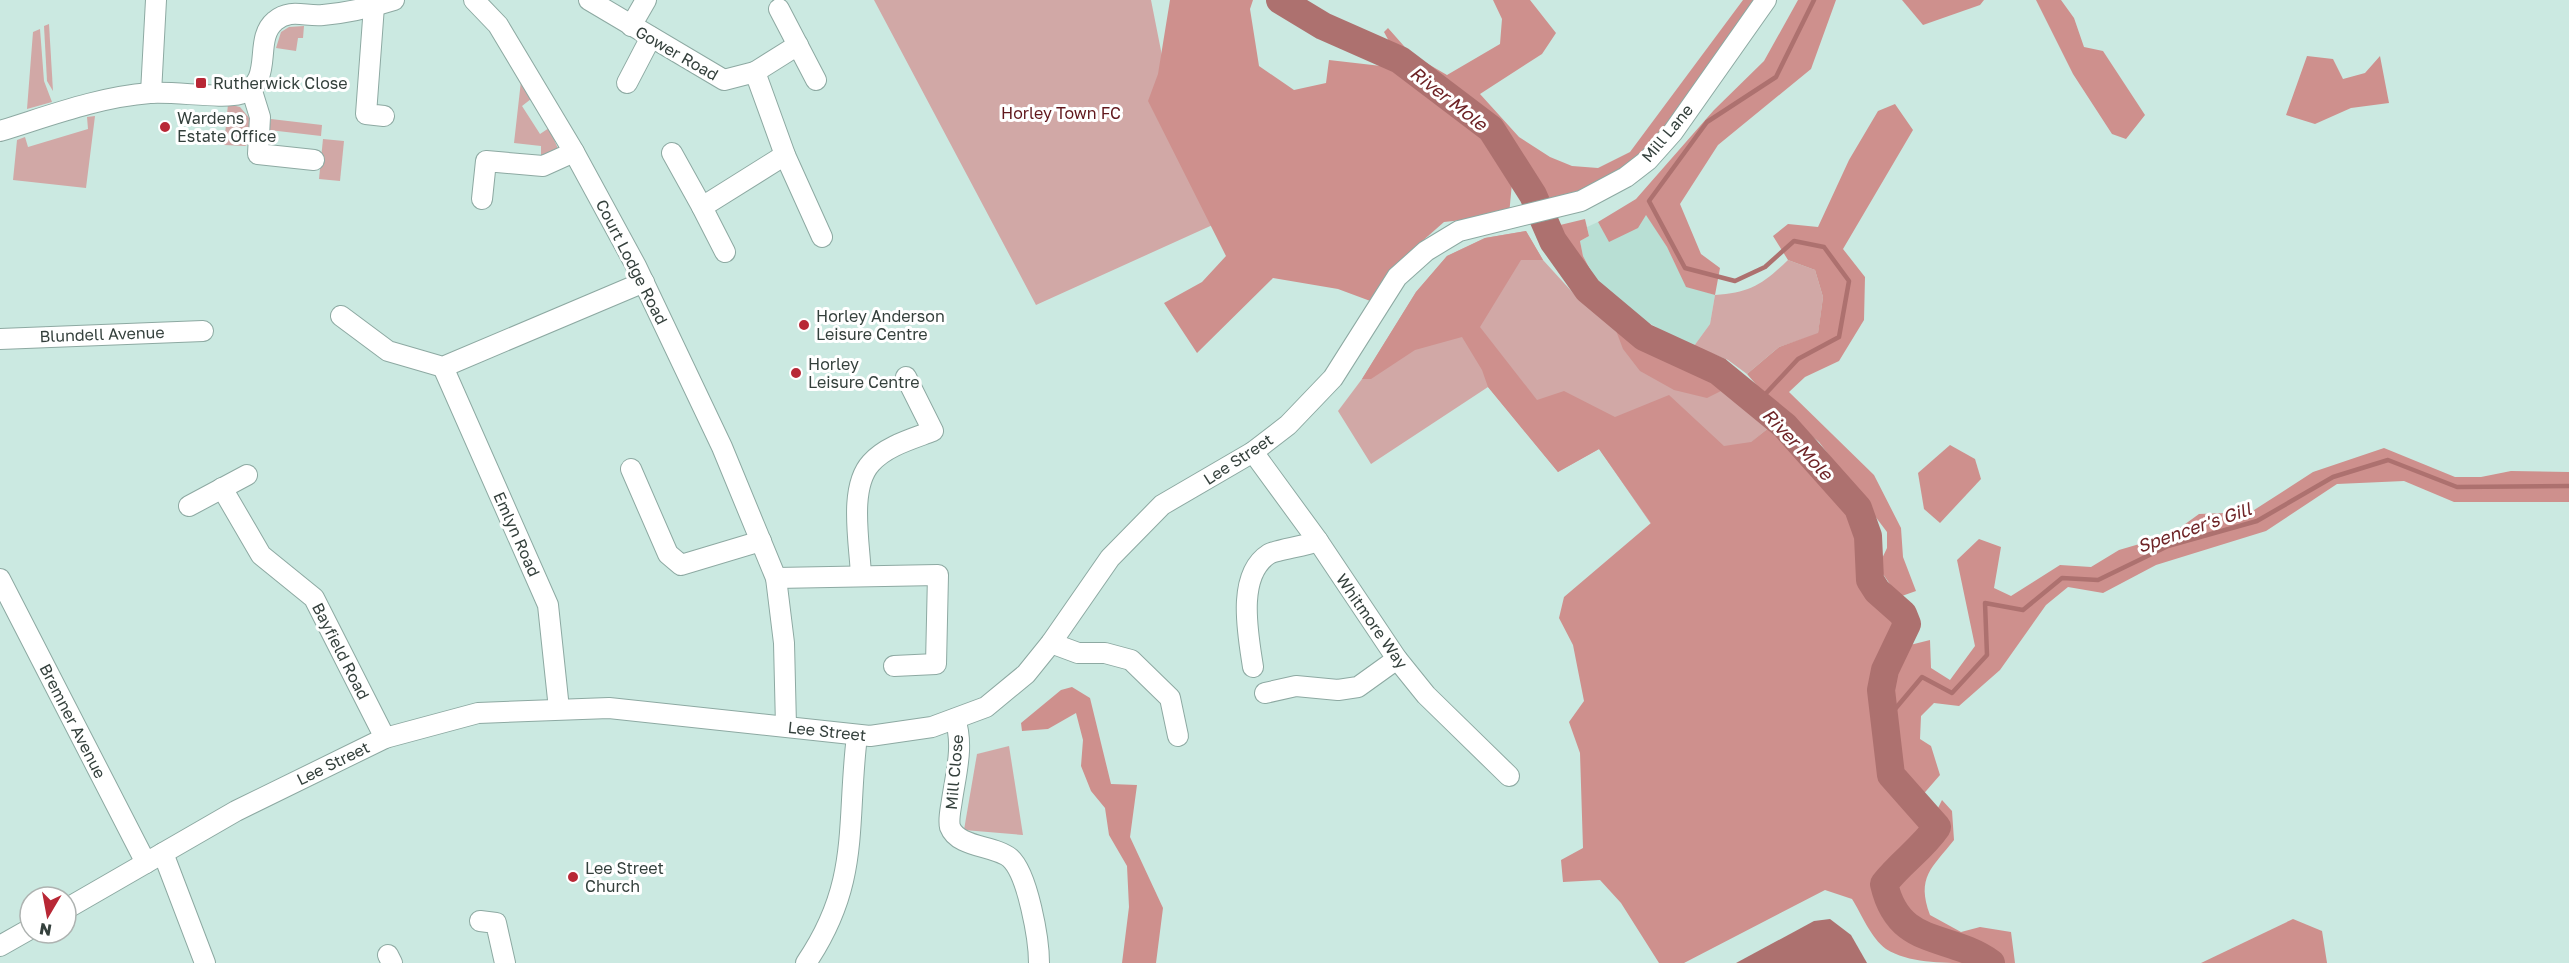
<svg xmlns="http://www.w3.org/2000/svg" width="2569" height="963" viewBox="0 0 2569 963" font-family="'Golos Text',sans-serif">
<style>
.built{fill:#b8dfd4}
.green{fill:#d1a8a6}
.forest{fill:#ce908d}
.water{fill:#ad716f}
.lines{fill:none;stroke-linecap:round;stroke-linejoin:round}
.stream{stroke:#ad716f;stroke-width:4.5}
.river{stroke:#ad716f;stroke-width:28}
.minor-casing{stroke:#8da9a2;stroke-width:22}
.minor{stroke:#fff;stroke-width:20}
.poi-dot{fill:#b82735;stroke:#fff;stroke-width:2}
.labels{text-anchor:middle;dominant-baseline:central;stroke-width:6;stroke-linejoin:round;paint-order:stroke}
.street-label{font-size:16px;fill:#34403c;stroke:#fff}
.poi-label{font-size:16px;fill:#34403c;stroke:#fff;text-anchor:start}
.park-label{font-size:16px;fill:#61171c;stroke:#fff}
.water-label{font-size:18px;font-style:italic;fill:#6e2326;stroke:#fff}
</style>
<rect width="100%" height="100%" fill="#cbe9e1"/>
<!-- built -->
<polygon class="built" points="1646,214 1667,247 1686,286 1715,295 1710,324 1694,346 1671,336 1628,310 1589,277 1592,272 1583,256 1580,241 1589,236 1587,227 1598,222 1609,241"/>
<!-- green -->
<g class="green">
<polygon points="874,0 1151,0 1167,81 1228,218 1036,305"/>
<polygon points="49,24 53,91 47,81 44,26"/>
<polygon points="304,26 303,38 298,38 296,51 276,48 281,32 289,27"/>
<polygon points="40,29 44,81 52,102 27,109 33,32"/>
<polygon points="521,81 531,99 522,106 540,134 549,128 559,151 541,160 541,146 514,143"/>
<polygon points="228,104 240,107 251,120 250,143 245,146 224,145"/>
<polygon points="95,116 86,188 13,180 17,140 25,137 28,147 88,129 87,117"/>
<polygon points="271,119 322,125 321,136 269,130"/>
<polygon points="323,139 344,141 340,181 319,179"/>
<polygon points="1526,231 1543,260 1574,294 1615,328 1655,353 1701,369 1723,390 1771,426 1651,524 1599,449 1558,472 1488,387 1371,464 1338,411 1362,379 1416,292 1447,256 1485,238"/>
<path d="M1788 260 1815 270 1823 297 1818 334 1779 347 1747 374 1728 360 1694 346 1710 324 1715 295C1750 293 1763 284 1788 260Z"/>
<polygon points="1009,746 1023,835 964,830 977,754"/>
</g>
<!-- forest -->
<g class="forest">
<polygon points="1170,0 1253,0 1250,9 1259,66 1294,90 1326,83 1329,60 1390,67 1477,127 1512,183 1509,215 1444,222 1411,251 1373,302 1338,289 1273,278 1197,353 1164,303 1202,282 1226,256 1148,101 1158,74"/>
<polygon points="1493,0 1530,0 1556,33 1542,54 1480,94 1519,137 1550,157 1572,166 1598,168 1630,152 1743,0 1759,0 1638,164 1566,198 1547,198 1507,142 1471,103 1391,45 1384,32 1388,28 1411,54 1447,75 1500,44 1502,19"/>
<polygon points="1798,0 1836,0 1811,69 1718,145 1680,204 1701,254 1720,268 1715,295 1686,287 1667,247 1646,215 1638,228 1609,242 1598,222 1636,199 1714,110 1764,61"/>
<polygon points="1902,0 1984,0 1980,5 1923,25"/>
<polygon points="2036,0 2061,0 2074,18 2084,47 2103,51 2145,115 2126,139 2112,134 2073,74"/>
<polygon points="2307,56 2333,59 2343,79 2365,73 2380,56 2389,103 2351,108 2315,124 2286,115"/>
<polygon points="1895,104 1913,130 1843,249 1865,277 1864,320 1839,361 1805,377 1789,392 1874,475 1901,528 1903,557 1916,591 1899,597 1878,567 1887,548 1887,532 1819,442 1773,404 1747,374 1779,347 1818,333 1823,297 1815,270 1788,260 1773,236 1788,224 1818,227 1849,160 1878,111"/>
<polygon points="1585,219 1589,236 1580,241 1583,256 1592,273 1589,277 1574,260 1556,226"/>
<path d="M1526 231 1543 260H1521L1480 327 1537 400 1564 391 1615 417 1669 395 1724 446 1751 442 1771 426 1853 510 1863 545V577L1870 594 1895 621C1893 642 1884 650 1878 668 1871 686 1878 755 1884 774 1890 791 1910 807 1922 820L1923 837 1884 871 1874 886C1878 929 1900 938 1937 952 1947 957 1960 957 1968 963 1942 963 1908 963 1886 949 1871 938 1862 915 1852 899L1825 890 1684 963H1659L1621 903 1600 880 1563 882 1561 860 1583 848 1580 753 1569 722 1584 701 1573 645 1559 618 1564 597 1651 523 1599 449 1558 472 1488 387 1482 370 1462 337 1415 350 1371 379H1362L1416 292 1447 256 1485 238Z"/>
<polygon points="1615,328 1655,353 1701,369 1723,390 1707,398 1674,390 1640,371 1623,349"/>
<polygon points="1950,445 1975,459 1981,479 1940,523 1924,509 1918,473"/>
<polygon points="2384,448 2455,477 2481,477 2511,471 2569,472 2569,502 2454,502 2404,481 2337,484 2266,531 2156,565 2103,593 2068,587 2046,605 2000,670 1959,706 1934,703 1921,716 1920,739 1931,746 1940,775 1920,798 1903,779 1896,732 1893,679 1910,645 1930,640 1931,668 1950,680 1975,646 1957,560 1979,539 2001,547 1994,588 2011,596 2060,565 2091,567 2119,550 2170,535 2199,514 2251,512 2313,472"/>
<polygon points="1072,687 1090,698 1111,784 1137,785 1130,837 1163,908 1156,963 1122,963 1129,907 1127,866 1109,835 1105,808 1091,791 1081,766 1083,740 1076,713 1048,729 1022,731 1021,723 1061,690"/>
<path d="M1942 800 1952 811 1954 840C1932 868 1916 877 1930 915L1961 932 1980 927 2011 932 2015 963H2002L1977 942 1951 938 1924 928 1899 909 1893 885 1904 866 1929 853 1944 831 1937 810Z"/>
<polygon points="2293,919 2322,931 2327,963 2201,963"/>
</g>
<!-- water -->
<polygon class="water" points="1830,919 1851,935 1867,963 1736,963 1814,921"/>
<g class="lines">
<!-- stream -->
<g class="stream">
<polyline points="1757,403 1798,359 1839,337 1849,281 1824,247 1794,241 1765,267 1735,281 1685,268 1649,201 1707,122 1776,77 1814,0"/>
<polyline points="1885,721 1922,677 1952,693 1987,655 1985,603 2023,610 2062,578 2098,580 2168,546 2257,521 2333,477 2388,460 2457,487 2569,486"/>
</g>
<!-- river -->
<path class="river" d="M1280 0 1323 26 1400 60 1491 129 1533 195 1553 241 1588 290 1644 337 1718 371 1785 426 1858 508 1868 536 1870 580 1877 591 1903 614 1907 624 1885 670 1881 690 1891 775 1937 827C1922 849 1901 862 1884 884 1899 949 1948 932 1991 963"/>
<defs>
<g id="minor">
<polyline points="474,0 498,25 574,152 636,266 722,447 776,578 784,643 786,726"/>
<polyline points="589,0 724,80 755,72 785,155 822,237"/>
<polyline points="374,6 366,114 384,116"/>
<polyline points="779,9 816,80"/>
<polyline points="631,26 646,0"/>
<polyline points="755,72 798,45"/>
<polyline points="627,83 651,37"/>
<polyline points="251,88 260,117 258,154 314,160"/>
<polyline points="151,93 156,0"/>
<path d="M0 131C49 116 98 97 150 93 173 91 223 99 240 94 276 82 252 40 275 21 290 8 306 17 323 15 347 13 372 7 394 0"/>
<polyline points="672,153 702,207 785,155"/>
<polyline points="482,199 486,161 543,166 574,152"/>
<polyline points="702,207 725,252"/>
<polyline points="341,316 388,351 443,367 644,282"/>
<polyline points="0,339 203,331"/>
<polyline points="443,367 548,605 559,709"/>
<polyline points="1253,452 1318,541 1397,659 1426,695 1509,776"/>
<polyline points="631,469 668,554 681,565 761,541"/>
<polyline points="222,488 261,555 314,598 385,738"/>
<polyline points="189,506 247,475"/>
<path d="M861 576C860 545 848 488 871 463 886 446 912 439 933 431L906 377"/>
<polyline points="776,578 938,575 936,664 894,666"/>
<polyline points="0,579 146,863"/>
<polyline points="1051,643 1078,653 1105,653 1131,660 1170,698 1178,736"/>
<path d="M1253 667C1248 634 1236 575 1269 554 1276 550 1306 546 1318 541"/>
<polyline points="1265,693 1296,686 1338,690 1358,687 1397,659"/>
<path d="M955 719C964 745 956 773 952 800 951 808 948 819 950 827 958 848 994 845 1010 858 1028 874 1039 940 1039 963"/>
<polyline points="163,853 205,963"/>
<polyline points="66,909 236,811 385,738 478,713 609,708 870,736 932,727 986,707 1026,674 1051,643 1110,558 1162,505 1253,452 1288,425 1333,378 1397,277 1426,251 1459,231 1581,201 1626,177 1648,160 1673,132 1766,0"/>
<polyline points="480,921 496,923 505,963"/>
<polyline points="0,946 30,929"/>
<polyline points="388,955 392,963"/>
<path d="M806 963C861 882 846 825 857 736"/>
</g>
</defs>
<!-- minor casing -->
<use href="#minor" class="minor-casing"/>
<!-- minor -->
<use href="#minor" class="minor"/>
</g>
<!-- markers -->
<g class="poi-dot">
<rect x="195" y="77" width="12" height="12" rx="3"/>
<circle cx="165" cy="127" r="6"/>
<circle cx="804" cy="325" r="6"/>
<circle cx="796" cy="373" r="6"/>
<circle cx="573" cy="877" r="6"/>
</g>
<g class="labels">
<!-- street labels -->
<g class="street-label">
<text transform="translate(677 53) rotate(30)">Gower Road</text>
<text transform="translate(1667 133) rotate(-50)">Mill Lane</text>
<text transform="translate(632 262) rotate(63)">Court Lodge Road</text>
<text transform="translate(102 334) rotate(-2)">Blundell Avenue</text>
<text transform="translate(1238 459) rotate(-33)">Lee Street</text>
<text transform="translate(517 534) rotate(66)">Emlyn Road</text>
<text transform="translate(1372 621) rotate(55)">Whitmore Way</text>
<text transform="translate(341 651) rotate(63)">Bayfield Road</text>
<text transform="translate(73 721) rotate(63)">Bremner Avenue</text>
<text transform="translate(827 731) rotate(6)">Lee Street</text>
<text transform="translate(333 763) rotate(-26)">Lee Street</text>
<text transform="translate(954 772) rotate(-85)">Mill Close</text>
</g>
<!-- poi labels -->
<g class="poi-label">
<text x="213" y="83">Rutherwick Close</text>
<text x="177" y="118">Wardens<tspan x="177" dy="18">Estate Office</tspan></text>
<text x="816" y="316">Horley Anderson<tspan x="816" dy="18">Leisure Centre</tspan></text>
<text x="808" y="364">Horley<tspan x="808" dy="18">Leisure Centre</tspan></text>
<text x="585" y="868">Lee Street<tspan x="585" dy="18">Church</tspan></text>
</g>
<!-- park labels -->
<g class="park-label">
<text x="1061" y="113">Horley Town FC</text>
</g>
<!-- water labels -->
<g class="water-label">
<text transform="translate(1449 98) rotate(38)">River Mole</text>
<text transform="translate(1798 444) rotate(46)">River Mole</text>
<text transform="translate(2194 527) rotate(-19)">Spencer's Gill</text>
</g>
</g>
<!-- north arrow -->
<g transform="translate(48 915) rotate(190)"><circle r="28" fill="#ffffff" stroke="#aeb3b1" stroke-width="1.5"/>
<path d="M0-4.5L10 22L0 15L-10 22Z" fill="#b82735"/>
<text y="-9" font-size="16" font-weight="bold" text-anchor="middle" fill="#34403c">N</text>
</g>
</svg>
